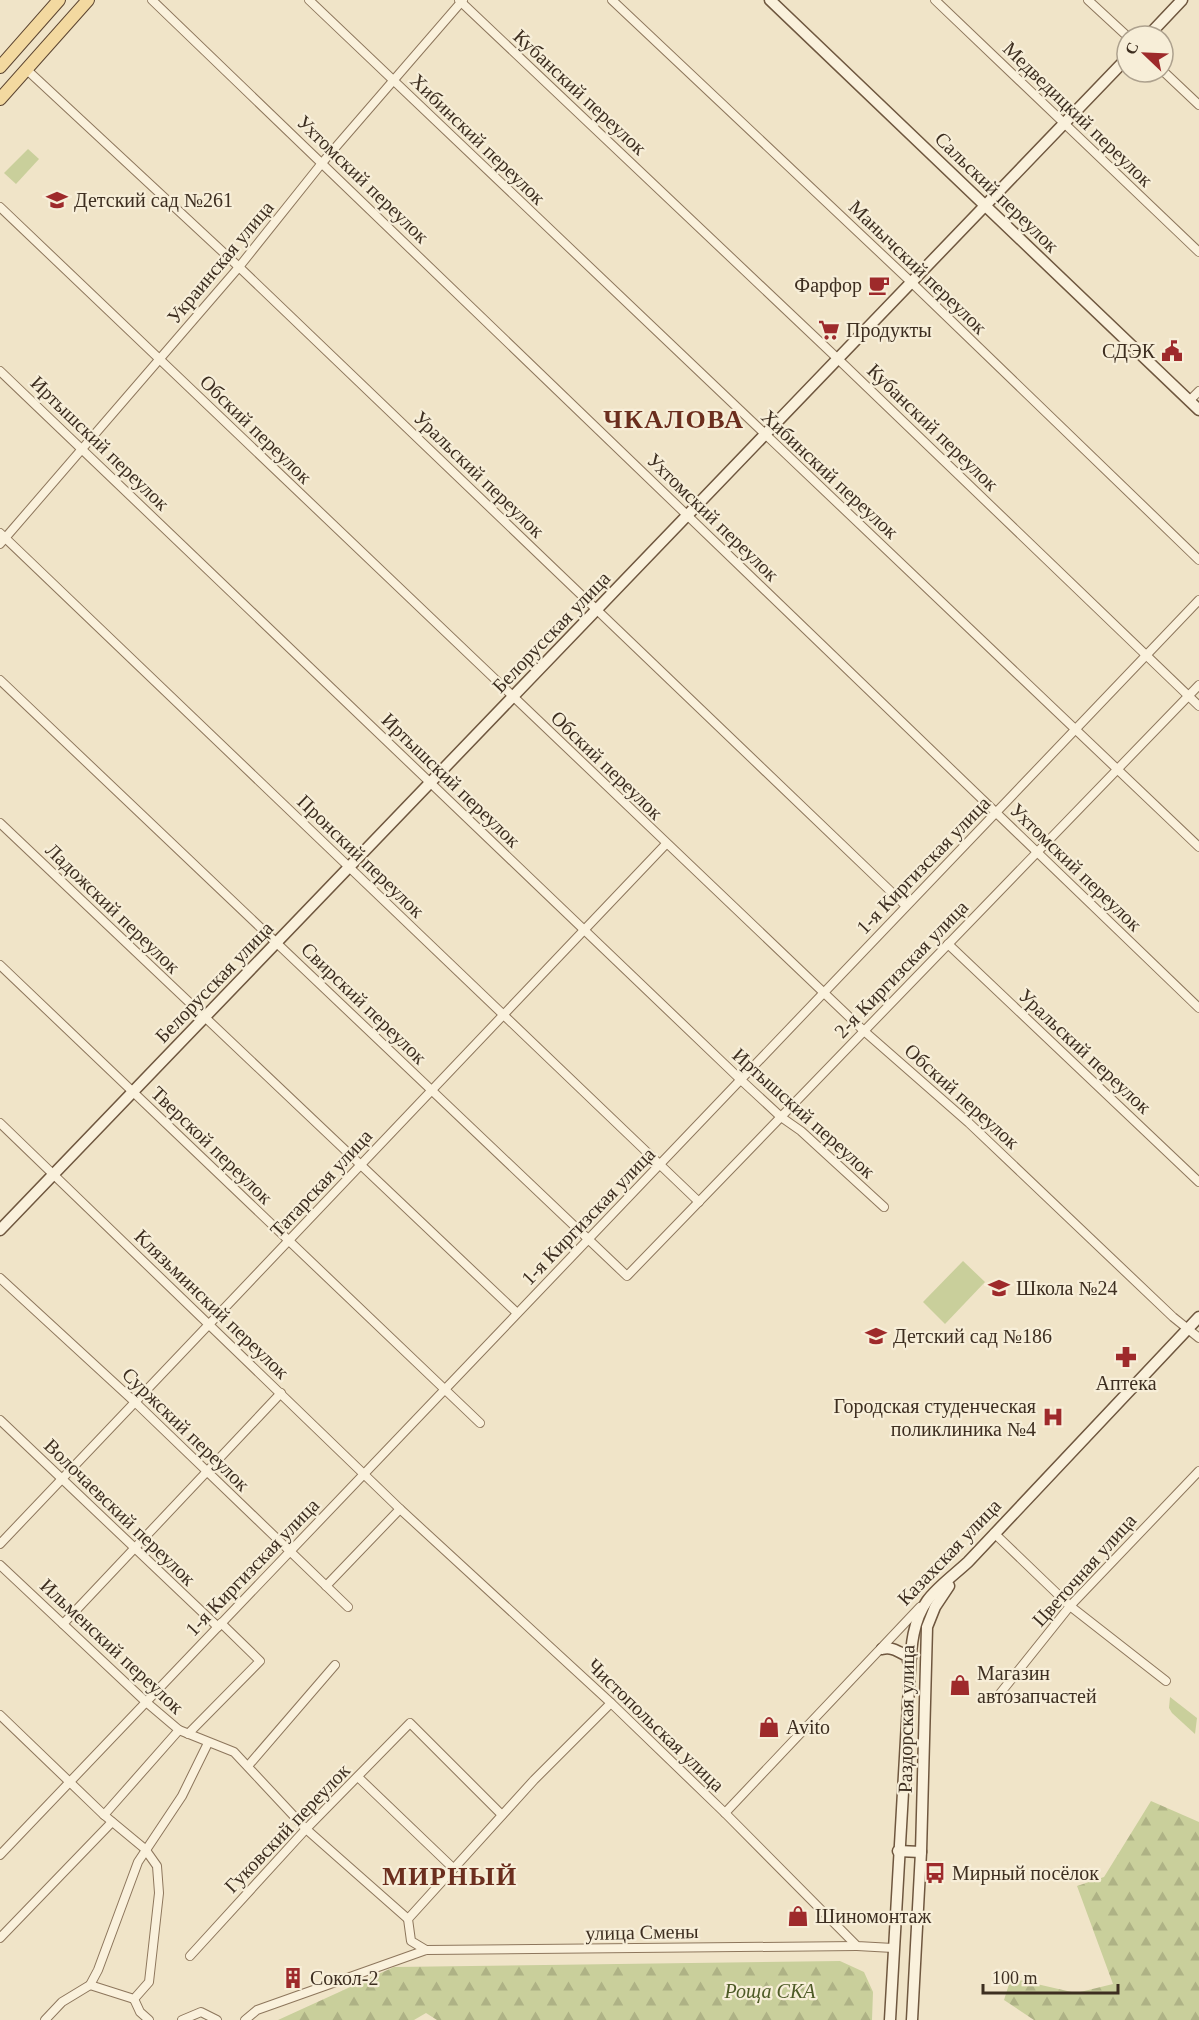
<svg xmlns="http://www.w3.org/2000/svg" width="1199" height="2020" viewBox="0 0 1199 2020" font-family="Georgia,serif">
<style>
.forest{fill:url(#forest-firs)}
.park{fill:#c9cf9b}
.lines{fill:none;stroke-linecap:round;stroke-linejoin:round}
.street-casing{stroke:#8d765c;stroke-width:10}
.secondary-casing{stroke:#6f573f;stroke-width:13}
.primary-casing{stroke:#5b4430;stroke-width:14}
.street{stroke:#faf1dc;stroke-width:8}
.secondary{stroke:#faf1dc;stroke-width:10}
.primary{stroke:#f3d9a0;stroke-width:12}
.labels{text-anchor:middle;dominant-baseline:central;stroke-width:4.5;stroke-linejoin:round;paint-order:stroke}
.street-label{font-size:20px;fill:#3d2e20;stroke:#f7eed8}
.poi-label{font-size:20px;fill:#3d2e20;stroke:#f7eed8;text-anchor:start}
.park-label{font-size:20px;font-style:italic;fill:#4d5a26;stroke:#f7eed8}
.district-label{font-size:26px;font-weight:bold;letter-spacing:1.5px;fill:#6b2e1e;stroke:#f7eed8}
</style>
<defs>
<pattern id="forest-firs" width="22" height="20" patternUnits="userSpaceOnUse" patternTransform="scale(1.5)"><rect width="22" height="20" fill="#c9cf9b"/><path d="M5 1l3.5 6h-7zM16 11l3.5 6h-7z" fill="#aeb285"/></pattern>
</defs>
<rect width="100%" height="100%" fill="#f0e4c8"/>
<!-- forest -->
<g class="forest">
<polygon points="1151,1801 1199,1822 1199,2020 1034,2020 1004,2000 1011,1978 1076,1993 1113,1984 1077,1886 1104,1877"/>
<polygon points="840,1961 864,1972 873,1992 872,2020 437,2020 426,2013 414,2020 278,2020 394,1967"/>
</g>
<!-- park -->
<g class="park">
<polygon points="28,149 39,159 16,184 4,173"/>
<polygon points="963,1261 985,1282 945,1324 923,1302"/>
<polygon points="1170,1697 1197,1718 1195,1734 1172,1713 1169,1708"/>
</g>
<g class="lines">
<defs>
<g id="street">
<polyline points="152,0 1199,1008"/>
<polyline points="309,0 1199,847"/>
<polyline points="459,0 838,359 1199,706"/>
<polyline points="612,0 911,282 1199,560"/>
<polyline points="935,0 1199,252"/>
<polyline points="1088,0 1127,36"/>
<polyline points="26,69 239,267 906,906"/>
<polyline points="1163,71 1199,105"/>
<polyline points="0,207 864,1031 969,1123 1173,1317 1199,1338"/>
<polyline points="0,371 741,1080 781,1117 801,1131 884,1207"/>
<polyline points="1189,401 1199,391"/>
<polyline points="0,533 699,1202"/>
<polyline points="0,544 239,267 322,163 463,0"/>
<polyline points="0,680 627,1276 1199,685"/>
<polyline points="0,823 517,1313"/>
<polyline points="948,944 1199,1182"/>
<polyline points="0,965 480,1423"/>
<polyline points="0,1123 400,1509 611,1703 725,1813 857,1946 893,1948"/>
<polyline points="0,1278 136,1403 348,1607"/>
<polyline points="0,1420 218,1627"/>
<polyline points="994,1533 1070,1606 1166,1681"/>
<polyline points="0,1544 666,844"/>
<polyline points="0,1565 146,1702 179,1730 234,1752 306,1829 408,1919"/>
<polyline points="326,1586 400,1509"/>
<polyline points="63,1624 281,1393"/>
<polyline points="998,1696 1070,1606 1199,1471"/>
<polyline points="0,1715 104,1815 145,1849 157,1866 159,1893 149,1982 134,1999 90,1985"/>
<polyline points="188,1734 260,1661 221,1623"/>
<polyline points="248,1766 335,1665"/>
<polyline points="358,1777 453,1868"/>
<polyline points="725,1813 920,1607"/>
<polyline points="104,1815 179,1730"/>
<polyline points="0,1855 1199,600"/>
<polyline points="0,1938 112,1822"/>
<polyline points="426,1950 411,1941 408,1919 534,1780 611,1703"/>
<polyline points="190,1956 306,1829 410,1723 502,1815"/>
<polyline points="134,1999 140,2012 149,2020"/>
<polyline points="45,2020 62,2002 90,1985 98,1970 138,1862 182,1796 208,1743"/>
<polyline points="182,2020 201,2012 217,2020"/>
<polyline points="245,2020 257,2010 426,1950 857,1946"/>
</g>
<g id="secondary">
<polyline points="770,0 1199,410"/>
<polyline points="1148,36 1182,0"/>
<polyline points="0,1230 1127,58"/>
<path d="M882 1649C893 1646 900 1653 911 1658L908 1661"/>
<polyline points="898,1851 921,1852"/>
<path d="M890 2020 910 1669C911 1646 913 1621 927 1601 937 1587 954 1575 968 1562L1199 1317"/>
<polyline points="912,2020 921,1852 927,1627 935,1607 949,1586"/>
</g>
<g id="primary">
<polyline points="0,67 59,0"/>
<polyline points="0,99 88,0"/>
</g>
</defs>
<!-- street casing -->
<use href="#street" class="street-casing"/>
<!-- secondary casing -->
<use href="#secondary" class="secondary-casing"/>
<!-- primary casing -->
<use href="#primary" class="primary-casing"/>
<!-- street -->
<use href="#street" class="street"/>
<!-- secondary -->
<use href="#secondary" class="secondary"/>
<!-- primary -->
<use href="#primary" class="primary"/>
</g>
<!-- icons -->
<defs>
<symbol id="school-bare" viewBox="-9 -9 18 18"><path d="M0-5L7-2L0 1L-7-2ZM-4 1L0 2.5L4 1V4Q0 6-4 4Z" fill="#9e2a2b" stroke="#f7eed8" stroke-width="2.5" paint-order="stroke"/></symbol>
<symbol id="cafe-bare" viewBox="-9 -9 18 18"><path d="M-5.5-4.5H6V0H3Q3 3.5 0 3.5H-2.5Q-5.5 3.5-5.5 0ZM3-3.2v2h1.7v-2ZM-6 4.5H4V6H-6Z" fill="#9e2a2b" stroke="#f7eed8" stroke-width="2.5" paint-order="stroke"/></symbol>
<symbol id="supermarket-bare" viewBox="-9 -9 18 18"><path d="M-6-5.5h2.5l.6 2H6L4.5 2H-2.5L-4.4-4H-6ZM-1.5 3.2a1.3 1.3 0 1 0 .1 0ZM3 3.2a1.3 1.3 0 1 0 .1 0Z" fill="#9e2a2b" stroke="#f7eed8" stroke-width="2.5" paint-order="stroke"/></symbol>
<symbol id="civic-bare" viewBox="-9 -9 18 18"><path d="M-.6-6.5H3V-4.5H.6V-3L4-1V1h2V6H-6V1h2V-1L-.6-3ZM-1.2 2.5V6h2.4V2.5Z" fill="#9e2a2b" stroke="#f7eed8" stroke-width="2.5" paint-order="stroke"/></symbol>
<symbol id="pharmacy-bare" viewBox="-9 -9 18 18"><path d="M-2-6h4v4h4v4h-4v4h-4v-4h-4v-4h4Z" fill="#9e2a2b" stroke="#f7eed8" stroke-width="2.5" paint-order="stroke"/></symbol>
<symbol id="hospital-bare" viewBox="-9 -9 18 18"><path d="M-5-5h3v3.5h4V-5h3V5h-3V1.5h-4V5h-3Z" fill="#9e2a2b" stroke="#f7eed8" stroke-width="2.5" paint-order="stroke"/></symbol>
<symbol id="shop-bare" viewBox="-9 -9 18 18"><path d="M-5-2.5h2.3a2.7 3.5 0 0 1 5.4 0H5L5.5 6h-11ZM-1.5-2.5h3a1.5 2.3 0 0 0-3 0Z" fill="#9e2a2b" stroke="#f7eed8" stroke-width="2.5" paint-order="stroke"/></symbol>
<symbol id="bus-bare" viewBox="-9 -9 18 18"><path d="M-5-6H5V4H4V6H2V4H-2V6H-4V4H-5ZM-3.5-4V0h7V-4ZM-3.5 1.2v1.5H-2V1.2ZM2 1.2v1.5H3.5V1.2Z" fill="#9e2a2b" stroke="#f7eed8" stroke-width="2.5" paint-order="stroke"/></symbol>
<symbol id="building-bare" viewBox="-9 -9 18 18"><path d="M-4-6H4V6H1V3H-1V6H-4ZM-2.5-4.3h1.7v1.8h-1.7ZM.8-4.3h1.7v1.8H.8ZM-2.5-1h1.7V.8h-1.7ZM.8-1h1.7V.8H.8Z" fill="#9e2a2b" stroke="#f7eed8" stroke-width="2.5" paint-order="stroke"/></symbol>
</defs>
<g fill-rule="evenodd">
<use href="#school-bare" x="42" y="185" width="30" height="30"/>
<use href="#cafe-bare" x="864" y="270" width="30" height="30"/>
<use href="#supermarket-bare" x="814" y="315" width="30" height="30"/>
<use href="#civic-bare" x="1157" y="336" width="30" height="30"/>
<use href="#school-bare" x="984" y="1273" width="30" height="30"/>
<use href="#school-bare" x="861" y="1321" width="30" height="30"/>
<use href="#pharmacy-bare" x="1111" y="1342" width="30" height="30"/>
<use href="#hospital-bare" x="1038" y="1402" width="30" height="30"/>
<use href="#shop-bare" x="945" y="1670" width="30" height="30"/>
<use href="#shop-bare" x="754" y="1712" width="30" height="30"/>
<use href="#bus-bare" x="920" y="1858" width="30" height="30"/>
<use href="#shop-bare" x="783" y="1901" width="30" height="30"/>
<use href="#building-bare" x="278" y="1963" width="30" height="30"/>
</g>
<g class="labels">
<!-- street labels -->
<g class="street-label">
<text transform="translate(580 92) rotate(43)">Кубанский переулок</text>
<text transform="translate(1078 114) rotate(44)">Медведицкий переулок</text>
<text transform="translate(478 139) rotate(44)">Хибинский переулок</text>
<text transform="translate(363 179) rotate(44)">Ухтомский переулок</text>
<text transform="translate(997 192) rotate(44)">Сальский переулок</text>
<text transform="translate(220 262) rotate(-50)">Украинская улица</text>
<text transform="translate(918 267) rotate(44)">Манычский переулок</text>
<text transform="translate(933 427) rotate(44)">Кубанский переулок</text>
<text transform="translate(256 429) rotate(44)">Обский переулок</text>
<text transform="translate(100 443) rotate(44)">Иртышский переулок</text>
<text transform="translate(479 474) rotate(44)">Уральский переулок</text>
<text transform="translate(830 474) rotate(43)">Хибинский переулок</text>
<text transform="translate(713 517) rotate(44)">Ухтомский переулок</text>
<text transform="translate(551 632) rotate(-46)">Белорусская улица</text>
<text transform="translate(607 765) rotate(44)">Обский переулок</text>
<text transform="translate(451 780) rotate(44)">Иртышский переулок</text>
<text transform="translate(361 856) rotate(44)">Пронский переулок</text>
<text transform="translate(923 865) rotate(-46)">1-я Киргизская улица</text>
<text transform="translate(1076 867) rotate(44)">Ухтомский переулок</text>
<text transform="translate(113 908) rotate(44)">Ладожский переулок</text>
<text transform="translate(901 969) rotate(-46)">2-я Киргизская улица</text>
<text transform="translate(214 982) rotate(-46)">Белорусская улица</text>
<text transform="translate(364 1003) rotate(44)">Свирский переулок</text>
<text transform="translate(1085 1051) rotate(43)">Уральский переулок</text>
<text transform="translate(962 1096) rotate(42)">Обский переулок</text>
<text transform="translate(804 1113) rotate(42)">Иртышский переулок</text>
<text transform="translate(212 1145) rotate(44)">Тверской переулок</text>
<text transform="translate(321 1183) rotate(-47)">Татарская улица</text>
<text transform="translate(588 1216) rotate(-46)">1-я Киргизская улица</text>
<text transform="translate(212 1304) rotate(44)">Клязьминский переулок</text>
<text transform="translate(186 1429) rotate(44)">Суржский переулок</text>
<text transform="translate(120 1512) rotate(44)">Волочаевский переулок</text>
<text transform="translate(949 1552) rotate(-46)">Казахская улица</text>
<text transform="translate(252 1567) rotate(-46)">1-я Киргизская улица</text>
<text transform="translate(1084 1570) rotate(-48)">Цветочная улица</text>
<text transform="translate(112 1646) rotate(43)">Ильменский переулок</text>
<text transform="translate(906 1719) rotate(-89)">Раздорская улица</text>
<text transform="translate(656 1725) rotate(44)">Чистопольская улица</text>
<text transform="translate(287 1828) rotate(-46)">Гуковский переулок</text>
<text transform="translate(642 1932) rotate(-1)">улица Смены</text>
</g>
<!-- poi labels -->
<g class="poi-label">
<text x="74" y="200">Детский сад №261</text>
<text x="862" y="285" text-anchor="end">Фарфор</text>
<text x="846" y="330">Продукты</text>
<text x="1155" y="351" text-anchor="end">СДЭК</text>
<text x="1016" y="1288">Школа №24</text>
<text x="893" y="1336">Детский сад №186</text>
<text x="1126" y="1383" text-anchor="middle">Аптека</text>
<text x="1036" y="1406" text-anchor="end">Городская студенческая<tspan x="1036" dy="23">поликлиника №4</tspan></text>
<text x="977" y="1673">Магазин<tspan x="977" dy="23">автозапчастей</tspan></text>
<text x="786" y="1727">Avito</text>
<text x="952" y="1873">Мирный посёлок</text>
<text x="815" y="1916">Шиномонтаж</text>
<text x="310" y="1978">Сокол-2</text>
</g>
<!-- park labels -->
<g class="park-label">
<text x="770" y="1991">Роща СКА</text>
</g>
<!-- district labels -->
<g class="district-label">
<text x="674" y="419">ЧКАЛОВА</text>
<text x="450" y="1876">МИРНЫЙ</text>
</g>
</g>
<!-- north arrow -->
<g transform="translate(1145 54) rotate(293)"><circle r="28" fill="#f7eed8" stroke="#ada18e" stroke-width="1.5"/>
<path d="M0-4.5L10 22L0 15L-10 22Z" fill="#9e2a2b"/>
<text y="-9" font-size="16" font-weight="bold" text-anchor="middle" fill="#3d2e20">С</text>
</g>
<!-- scale -->
<path d="M983 1984v9h135v-9" fill="none" stroke="#3d2e20" stroke-width="3"/>
<text x="992" y="1984" font-size="18" fill="#3d2e20" stroke="#f7eed8" stroke-width="4.5" paint-order="stroke">100 m</text>
</svg>
